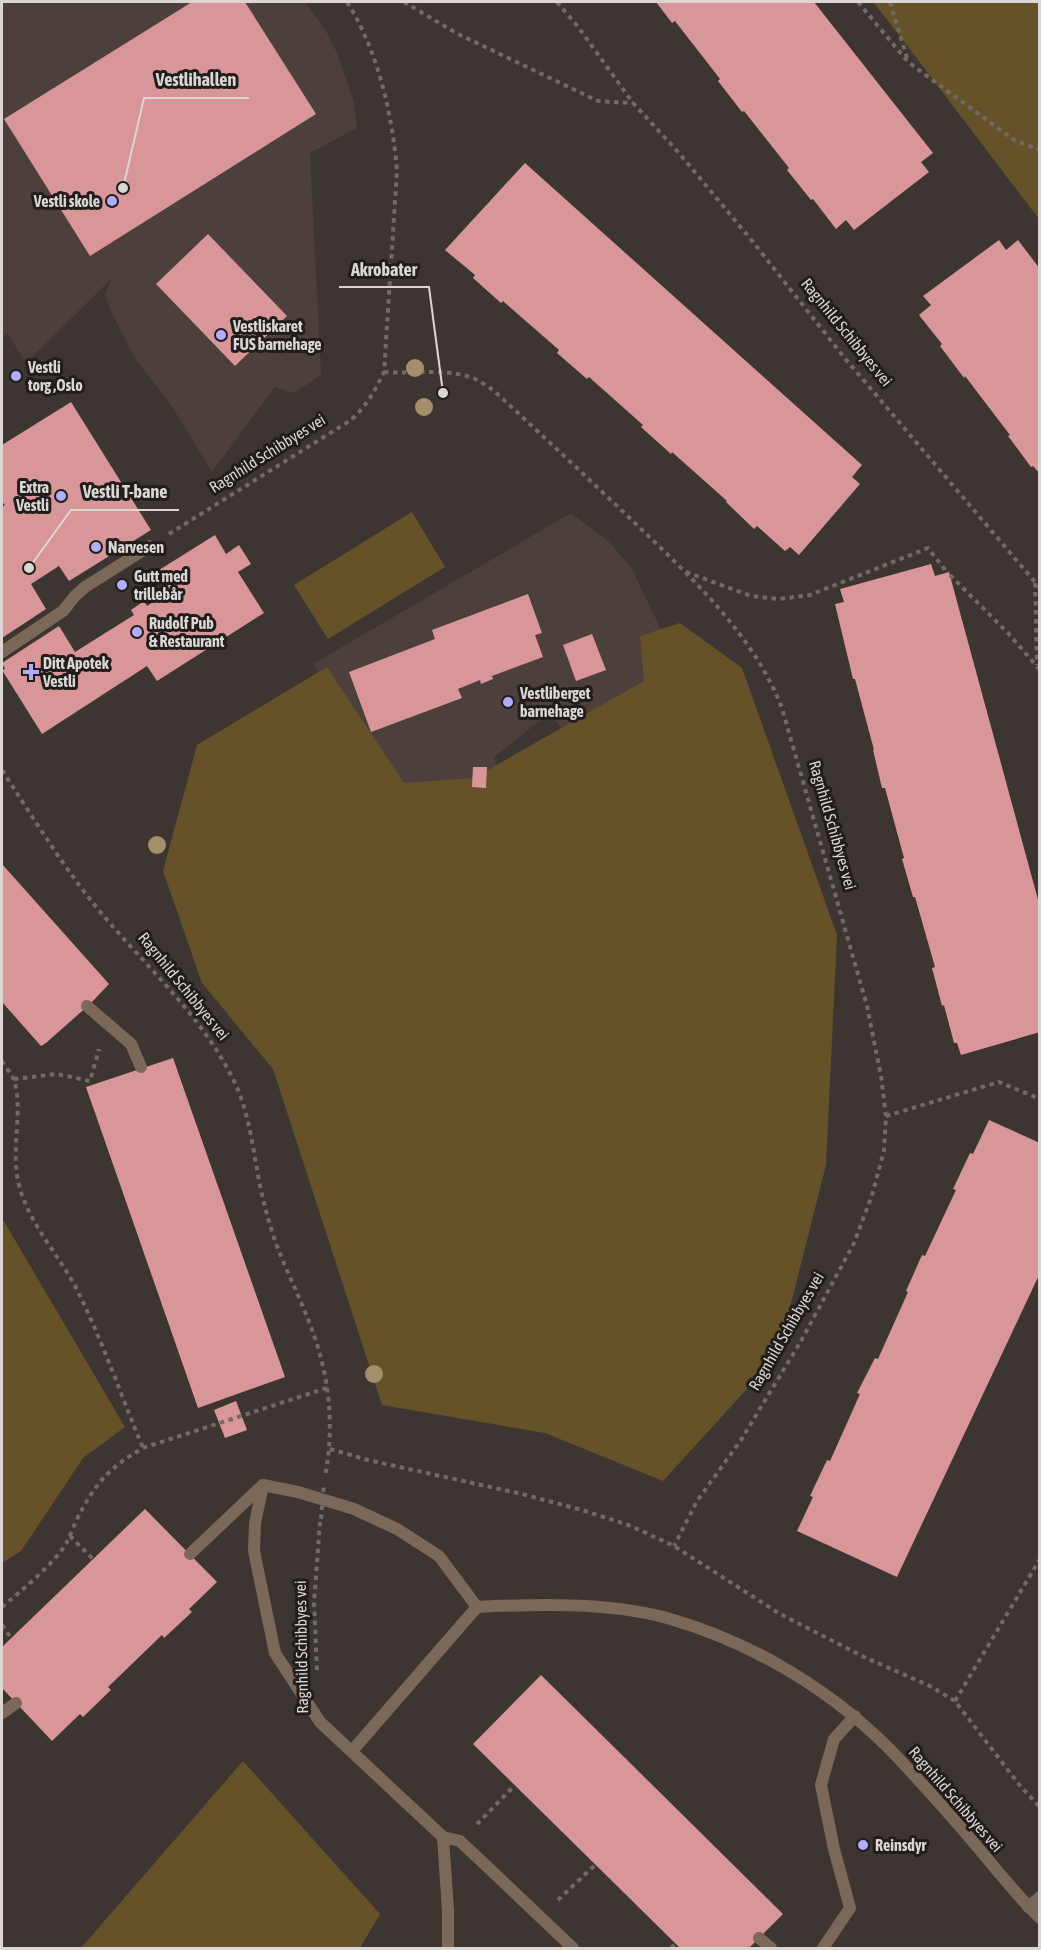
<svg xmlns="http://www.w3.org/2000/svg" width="1041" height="1950" viewBox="0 0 1041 1950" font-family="'Asap Condensed',sans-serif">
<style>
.built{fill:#4d3f3b}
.green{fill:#665229}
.building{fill:#d89699}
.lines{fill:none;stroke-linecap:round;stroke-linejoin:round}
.path{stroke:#716a68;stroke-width:4;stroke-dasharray:4.5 4.5;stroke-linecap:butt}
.service{stroke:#7c6858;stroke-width:12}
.minor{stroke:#7c6858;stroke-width:12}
.path-bridge{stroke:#716a68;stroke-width:4;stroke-dasharray:4.5 4.5;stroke-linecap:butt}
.tree{fill:#a48f6b}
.poi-dot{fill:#b1adfa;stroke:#211d1c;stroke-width:2}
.labels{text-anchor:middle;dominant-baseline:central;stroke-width:6;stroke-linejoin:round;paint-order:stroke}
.poi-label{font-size:16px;font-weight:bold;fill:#dbd6d4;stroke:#211d1c;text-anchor:start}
.street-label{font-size:16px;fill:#dbd6d4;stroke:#211d1c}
.leader{fill:none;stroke:#dbd6d4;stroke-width:2}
.callout-dot{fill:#dbd6d4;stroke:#211d1c;stroke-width:2}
.callout-label{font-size:18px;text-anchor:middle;font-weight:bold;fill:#dbd6d4;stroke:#211d1c;stroke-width:6;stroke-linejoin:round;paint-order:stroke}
</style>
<rect width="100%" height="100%" fill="#3d3532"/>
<!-- built -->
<g class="built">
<polygon points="2,2 305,2 325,29 338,55 354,102 357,128 310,153 321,375 294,393 275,387 212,472 171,405 136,360 110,310 105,295 111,279 26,363 8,334 2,337"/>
<polygon points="571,513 609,542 631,567 691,692 589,767 550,713 494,757 515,826 450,877 313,664"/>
</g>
<!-- green -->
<g class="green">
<polygon points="873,2 1039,2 1039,219 896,31"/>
<polygon points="412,512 445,567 328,639 294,585"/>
<polygon points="680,623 742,668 837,935 826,1165 778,1355 663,1481 545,1433 382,1405 273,1069 202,983 163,871 197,745 327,667 404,783 474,778 644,681 640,636"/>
<polygon points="2,1218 125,1427 83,1458 21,1551 2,1563"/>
<polygon points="243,1761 380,1914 360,1948 81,1948"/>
</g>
<!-- building -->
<g class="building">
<polygon points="192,2 245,2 316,114 90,256 4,119"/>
<polygon points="656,2 814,2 933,153 921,162 929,172 854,230 846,220 836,229 813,199 811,200 787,170 789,168 744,111 742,112 718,81 720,79 675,21 672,23"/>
<polygon points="525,163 862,465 852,477 860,484 799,555 790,547 785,551 757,526 754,529 726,502 727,501 672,452 671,454 641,427 643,425 589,377 587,379 557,353 559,350 503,301 501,303 473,278 475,275 445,250"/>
<polygon points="208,234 287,316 235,366 156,284"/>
<polygon points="999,240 1006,250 1018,240 1040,269 1040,474 1033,466 1031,467 1008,436 1010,435 965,376 964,378 940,346 942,344 919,315 931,305 923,296"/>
<polygon points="71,402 151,530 69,581 59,566 31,584 46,609 2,638 2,507 5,505 2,502 2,445"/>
<polygon points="215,535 226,554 239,545 251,564 238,572 264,613 157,681 147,666 42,734 2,670 5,669 2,663 59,626 75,652 134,615 131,610 144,601 147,606 167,593 156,577 161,573 159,570"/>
<polygon points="931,564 935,576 949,572 1040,907 1040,1032 961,1055 957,1043 954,1043 944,1005 942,1006 932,968 935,967 915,897 913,897 902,859 904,858 885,788 882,788 873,750 874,750 855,679 853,679 835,604 844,602 840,589"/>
<polygon points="528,594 542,633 535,635 543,657 492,676 493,679 481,684 480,680 458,689 462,698 371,732 349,672 435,639 432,630"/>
<polygon points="592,634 606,670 576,681 563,645"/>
<polygon points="473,767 487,767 486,788 472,787"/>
<polygon points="2,864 109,984 90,1004 46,1043 41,1046 2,1002"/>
<polygon points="173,1058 285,1377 198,1408 86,1087"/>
<polygon points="989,1120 1040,1143 1040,1273 897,1577 797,1531 813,1497 810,1496 827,1460 830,1461 860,1394 857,1393 875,1358 878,1359 908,1292 906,1291 922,1255 925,1256 956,1190 953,1189 970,1153 973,1154"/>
<polygon points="236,1401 247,1430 225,1438 214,1410"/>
<polygon points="145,1509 217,1582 189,1609 192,1612 164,1638 162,1635 108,1687 111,1690 83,1717 80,1714 52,1741 2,1688 2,1647"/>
<polygon points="541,1675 783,1914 749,1948 680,1948 473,1744"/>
</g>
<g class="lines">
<!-- path -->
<g class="path">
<polyline points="404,2 458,34 598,101 633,103"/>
<polyline points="557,2 579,28 633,103 679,153 753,242 843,356 1040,588"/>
<polyline points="858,2 908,62 1014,140 1040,150"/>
<polyline points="890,2 907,58"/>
<path d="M384 372C414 374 444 368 473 378 480 381 487 386 493 390 542 435 591 481 639 527 694 580 754 636 782 708L867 1006 881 1076 886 1116 884 1151 872 1195 854 1243 801 1341 741 1440 697 1501 674 1546"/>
<path d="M169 534 351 420C367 405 375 391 384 372L397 170C392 113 378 51 347 2"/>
<polyline points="686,572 751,596 779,599 810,595 928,548 947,572"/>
<polyline points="950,575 1008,633 1040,670"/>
<polyline points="1035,583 1037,665"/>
<path d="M2 770C30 813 57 857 89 898 136 958 198 1009 233 1079 248 1109 252 1142 258 1175 262 1198 268 1219 275 1241 289 1278 308 1313 319 1351 331 1392 333 1435 325 1477"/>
<path d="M2 1061C5 1067 11 1073 14 1080 24 1111 9 1153 20 1189 32 1229 63 1259 80 1296 104 1345 122 1398 143 1448"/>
<polyline points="14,1079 57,1074 90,1081 99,1049"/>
<polyline points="886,1116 999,1082 1040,1099"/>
<polyline points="330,1449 368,1460 522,1494 582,1510 631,1526 674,1546 780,1614 864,1657 930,1686 955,1701 1021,1787 1040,1807"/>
<polyline points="70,1536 93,1559"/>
<path d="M2 1607C19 1593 56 1562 67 1542 70 1536 73 1528 76 1521 94 1485 108 1468 143 1448L327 1388"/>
<polyline points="2,1625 11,1638"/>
<polyline points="317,1670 314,1603 320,1522"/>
<polyline points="955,1701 1040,1559"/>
<polyline points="477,1824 515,1785"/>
<polyline points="558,1900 595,1865"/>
<polyline points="671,1948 675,1944"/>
</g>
<!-- service -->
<g class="service">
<polyline points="2,652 63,611 75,596 85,587 150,546"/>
<polyline points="87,1006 131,1044 141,1067"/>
<polyline points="190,1554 263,1485 298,1492 354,1509 397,1529 439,1556 477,1607 352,1751"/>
<polyline points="2,1713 16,1703"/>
<polyline points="1028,1907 1040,1897"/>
<polyline points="759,1938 771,1948"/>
<polyline points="823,1948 850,1908 834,1849 821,1785 834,1739 855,1716"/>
</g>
<!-- minor -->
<g class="minor">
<polyline points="263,1485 255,1523 254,1551 275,1653 320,1722 443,1837 460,1841 573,1948"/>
<path d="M477 1607C536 1604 609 1602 667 1618 755 1643 839 1694 901 1761 928 1790 954 1819 980 1850 999 1873 1018 1897 1040 1918"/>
<polyline points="443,1837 448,1911 448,1948"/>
</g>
<!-- path-bridge -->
<polyline class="path-bridge" points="321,1519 324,1483"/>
</g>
<!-- trees -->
<g class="tree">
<circle cx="415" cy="368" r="9"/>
<circle cx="424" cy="407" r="9"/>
<circle cx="157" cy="845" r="9"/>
<circle cx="374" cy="1374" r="9"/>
</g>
<!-- markers -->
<g class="poi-dot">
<circle cx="112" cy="201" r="6"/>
<circle cx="221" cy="335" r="6"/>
<circle cx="16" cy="376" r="6"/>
<circle cx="61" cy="496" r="6"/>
<circle cx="96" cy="547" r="6"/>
<circle cx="122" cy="585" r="6"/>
<circle cx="137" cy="632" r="6"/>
<path d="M28 663h6v6h6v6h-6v6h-6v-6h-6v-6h6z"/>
<circle cx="508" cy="702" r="6"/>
<circle cx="863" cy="1845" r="6"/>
</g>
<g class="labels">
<!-- poi labels -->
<g class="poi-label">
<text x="100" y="201" text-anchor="end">Vestli skole</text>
<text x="233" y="326">Vestliskaret<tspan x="233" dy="18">FUS barnehage</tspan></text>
<text x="28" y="367">Vestli<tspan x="28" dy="18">torg ,Oslo</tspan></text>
<text x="49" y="487" text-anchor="end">Extra<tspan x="49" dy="18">Vestli</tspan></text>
<text x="108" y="547">Narvesen</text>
<text x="134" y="576">Gutt med<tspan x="134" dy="18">trillebår</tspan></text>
<text x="149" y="623">Rudolf Pub<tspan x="149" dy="18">&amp; Restaurant</tspan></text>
<text x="43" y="663">Ditt Apotek<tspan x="43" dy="18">Vestli</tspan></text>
<text x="520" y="693">Vestliberget<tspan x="520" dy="18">barnehage</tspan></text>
<text x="875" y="1845">Reinsdyr</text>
</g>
<!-- street labels -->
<g class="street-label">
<text transform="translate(847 332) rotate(51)">Ragnhild Schibbyes vei</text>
<text transform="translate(267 453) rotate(-32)">Ragnhild Schibbyes vei</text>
<text transform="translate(833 825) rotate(74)">Ragnhild Schibbyes vei</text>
<text transform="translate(184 986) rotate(51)">Ragnhild Schibbyes vei</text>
<text transform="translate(786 1331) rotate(-60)">Ragnhild Schibbyes vei</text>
<text transform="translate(301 1647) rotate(-91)">Ragnhild Schibbyes vei</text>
<text transform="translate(956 1799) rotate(49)">Ragnhild Schibbyes vei</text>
</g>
</g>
<!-- callouts -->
<path class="leader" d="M123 188L144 98H249M443 393L429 287H339M29 568L71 510H179"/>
<g class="callout-dot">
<circle cx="123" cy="188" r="6"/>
<circle cx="443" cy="393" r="6"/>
<circle cx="29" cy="568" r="6"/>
</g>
<g class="callout-label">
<text x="196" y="86">Vestlihallen</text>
<text x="384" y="276">Akrobater</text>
<text x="125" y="498">Vestli T-bane</text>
</g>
<!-- border -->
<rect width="1041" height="1950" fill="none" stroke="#dbd6d4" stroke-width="6"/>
</svg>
